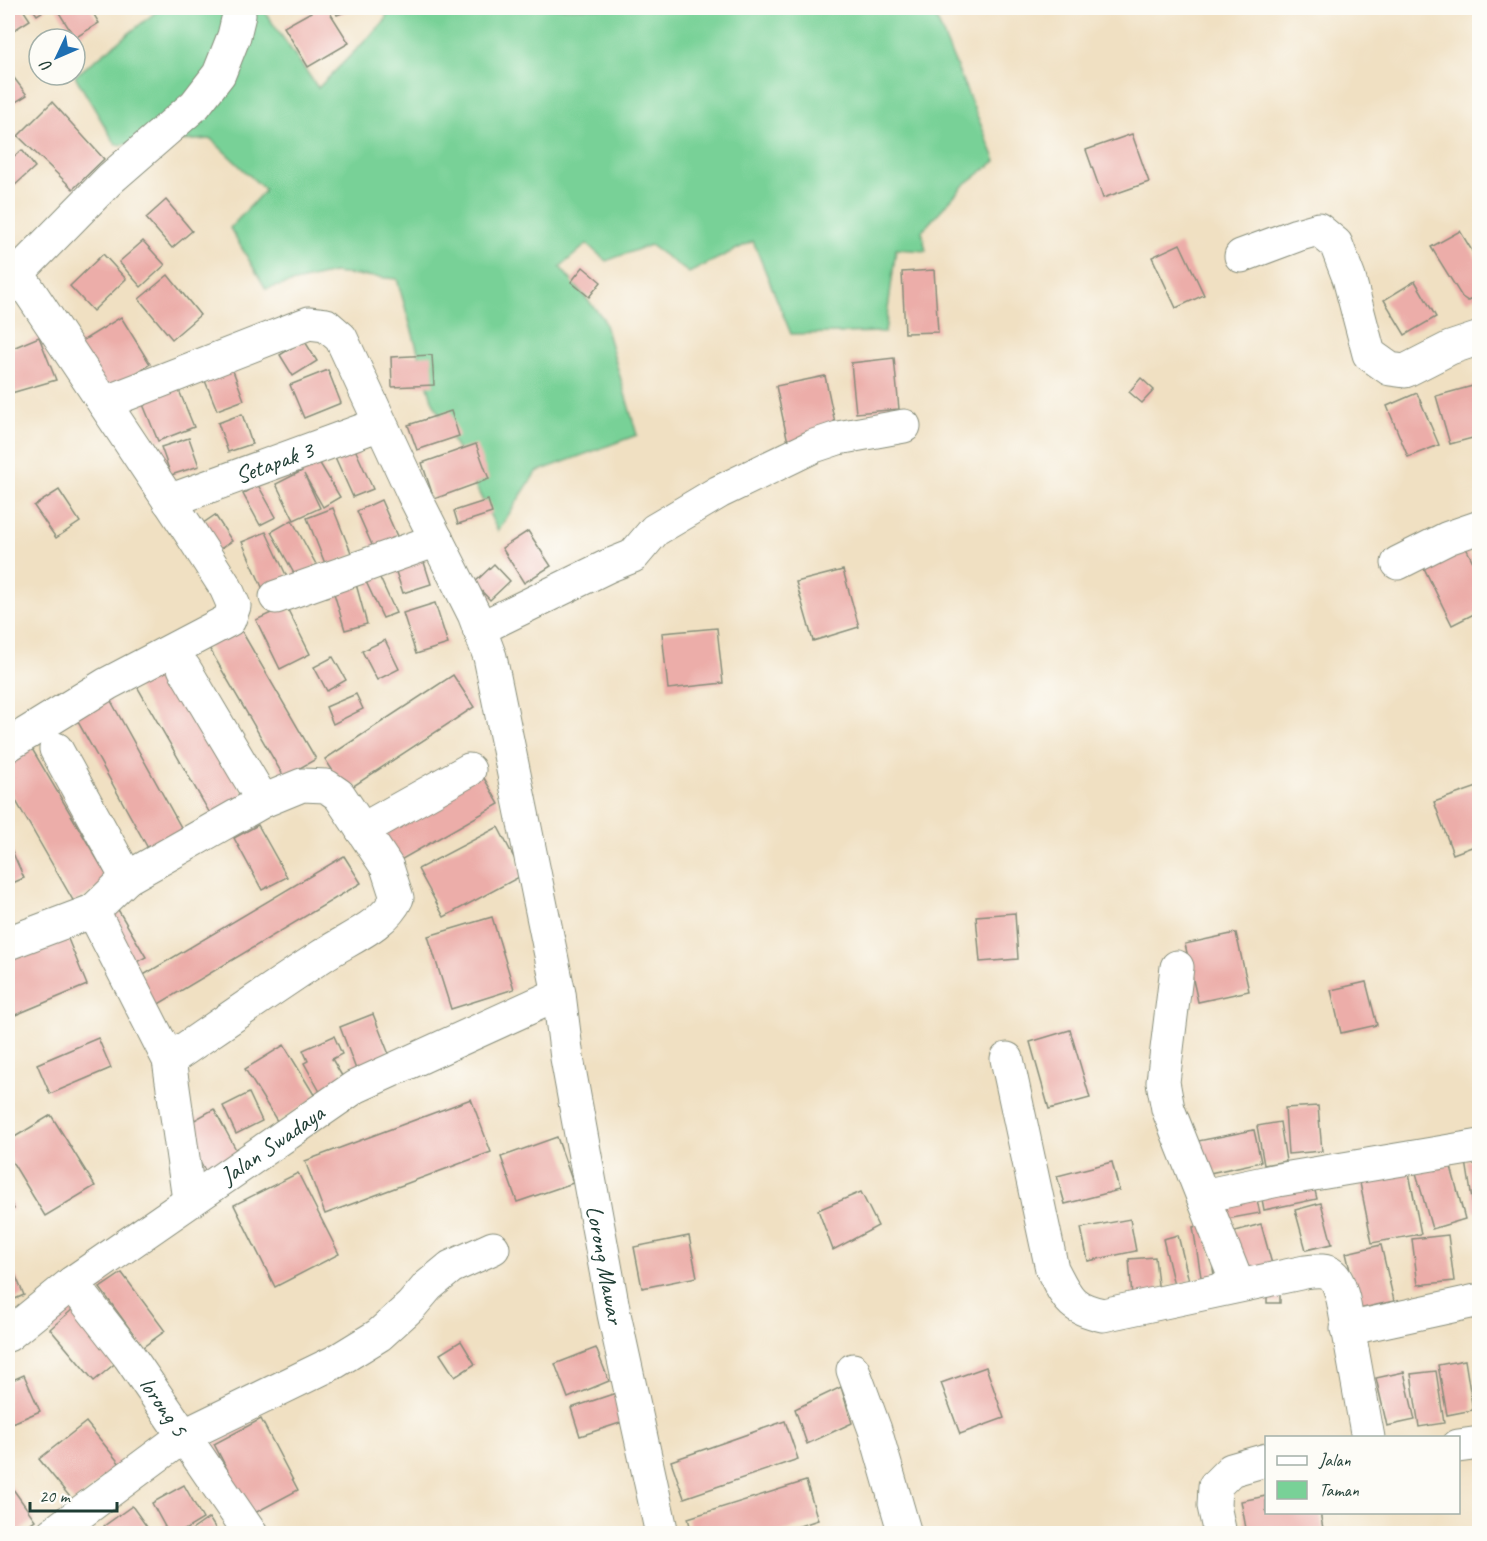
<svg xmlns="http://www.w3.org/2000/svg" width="1487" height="1541" viewBox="0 0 1487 1541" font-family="Caveat,sans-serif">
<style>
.green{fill:#78d197;stroke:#4c8766;stroke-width:1.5}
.building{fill:#ecada9}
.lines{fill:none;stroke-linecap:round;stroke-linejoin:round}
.minor-casing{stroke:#888e7b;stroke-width:35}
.minor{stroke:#fff;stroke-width:33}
.labels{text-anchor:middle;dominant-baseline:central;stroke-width:5;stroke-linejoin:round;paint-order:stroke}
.street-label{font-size:24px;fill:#1f3d34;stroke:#fdfcf7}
</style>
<rect width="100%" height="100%" fill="#fdfcf7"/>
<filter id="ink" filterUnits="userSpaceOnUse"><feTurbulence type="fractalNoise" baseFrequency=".0167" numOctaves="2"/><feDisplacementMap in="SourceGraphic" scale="12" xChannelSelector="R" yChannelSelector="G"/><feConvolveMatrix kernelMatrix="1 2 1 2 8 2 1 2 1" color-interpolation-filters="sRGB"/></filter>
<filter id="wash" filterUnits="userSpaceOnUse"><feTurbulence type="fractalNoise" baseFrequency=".008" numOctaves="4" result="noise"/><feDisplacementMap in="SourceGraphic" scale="24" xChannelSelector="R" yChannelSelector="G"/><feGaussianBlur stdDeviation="1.35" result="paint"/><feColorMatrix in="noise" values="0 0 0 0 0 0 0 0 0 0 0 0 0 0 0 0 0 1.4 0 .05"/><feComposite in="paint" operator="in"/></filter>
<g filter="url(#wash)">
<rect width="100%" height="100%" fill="#f0e0c2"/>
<!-- green -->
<polygon class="green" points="161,8 262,8 318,88 385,21 388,8 932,8 996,161 964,185 922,231 926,251 896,249 885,332 791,334 753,241 689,273 650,245 606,261 587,244 560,267 603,318 637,435 536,472 498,531 432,400 397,279 333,273 266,289 230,228 265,190 211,139 116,145 75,76"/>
<g id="blocks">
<!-- building -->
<g class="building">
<polygon points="8,8 22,8 30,20 8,34"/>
<polygon points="32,8 48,8 37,15"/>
<polygon points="56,8 90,8 99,23 75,38"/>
<polygon points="318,8 327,8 349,43 308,67 284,27"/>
<polygon points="334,8 355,8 337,15"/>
<polygon points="8,70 27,95 8,107"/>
<polygon points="52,102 104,159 73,189 18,136"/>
<polygon points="1132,134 1149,182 1103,198 1086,150"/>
<polygon points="22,150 35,167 13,187 8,181 8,161"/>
<polygon points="166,200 192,231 172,248 146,218"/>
<polygon points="1460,231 1480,264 1480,294 1468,301 1462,297 1431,247"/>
<polygon points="143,241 165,265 141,287 119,262"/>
<polygon points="1180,244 1204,295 1176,308 1152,257"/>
<polygon points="103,254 126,279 93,311 70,286"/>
<polygon points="583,267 601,282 589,297 571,282"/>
<polygon points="934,270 938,332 905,333 902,272"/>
<polygon points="168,275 200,315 172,339 139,299"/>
<polygon points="1415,281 1436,317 1405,335 1384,300"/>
<polygon points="121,317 150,364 104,394 74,346"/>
<polygon points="39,337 56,380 8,394 8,350"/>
<polygon points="304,340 317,361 293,376 280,355"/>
<polygon points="432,355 434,385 392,387 391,357"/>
<polygon points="894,358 899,409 856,413 851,363"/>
<polygon points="229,360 244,400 217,410 201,371"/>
<polygon points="328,370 341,403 304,418 290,385"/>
<polygon points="825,376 838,437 789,447 776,386"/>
<polygon points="1141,378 1154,390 1142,403 1129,392"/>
<polygon points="176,383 194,427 158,441 140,397"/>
<polygon points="1480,384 1480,436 1450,444 1436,396"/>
<polygon points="1417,393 1439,445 1408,457 1387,406"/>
<polygon points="451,411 459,436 417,450 408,425"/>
<polygon points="242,414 252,444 228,452 218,423"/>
<polygon points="189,438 199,466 171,475 161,447"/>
<polygon points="476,444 489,479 434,499 422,463"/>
<polygon points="355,449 373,489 353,497 335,457"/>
<polygon points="318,460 340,497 323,507 304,474 320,508 294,520 276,484 302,471 301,470"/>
<polygon points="258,485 276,517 260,525 243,494"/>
<polygon points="59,490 80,522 56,538 34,506"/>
<polygon points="381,500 400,543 376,554 357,511"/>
<polygon points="488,500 492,513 458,524 454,511"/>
<polygon points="333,508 352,555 326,566 307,518"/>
<polygon points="215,515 232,541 217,551 199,526"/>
<polygon points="292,520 317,566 296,577 271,532"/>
<polygon points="528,531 551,566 524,583 502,548"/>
<polygon points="266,532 287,577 262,587 242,542"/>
<polygon points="1465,546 1480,576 1480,611 1452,625 1423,566"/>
<polygon points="422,556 431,584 403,593 394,566"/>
<polygon points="494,564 510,581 490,600 474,583"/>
<polygon points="375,567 396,613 383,618 362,573"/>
<polygon points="843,570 859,627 813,641 796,582"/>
<polygon points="356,584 367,624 345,630 333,590"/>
<polygon points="435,603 448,644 416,654 403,613"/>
<polygon points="286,606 310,654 280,669 256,620"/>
<polygon points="237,623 316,759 284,777 205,641"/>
<polygon points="717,628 723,683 668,689 662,633"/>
<polygon points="385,640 399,669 377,680 362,651"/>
<polygon points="333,657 346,680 327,691 314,667"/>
<polygon points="169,662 246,798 212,817 134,681"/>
<polygon points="453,675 474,707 346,791 325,759"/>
<polygon points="106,692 188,840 154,859 72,711"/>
<polygon points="356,694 363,709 333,724 326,707"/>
<polygon points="28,742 110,881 74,902 8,787 8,754"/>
<polygon points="481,773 499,804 390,866 371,835"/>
<polygon points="1480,786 1480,844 1453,854 1434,802"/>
<polygon points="258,825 287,877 262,890 234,838"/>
<polygon points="498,827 523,875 444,917 418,869"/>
<polygon points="8,842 24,878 8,885"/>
<polygon points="344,856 361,883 152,1008 135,980"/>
<polygon points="117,908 146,957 127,967 99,919"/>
<polygon points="1015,913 1018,959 980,962 976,916"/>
<polygon points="492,917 514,989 451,1009 428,936"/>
<polygon points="1236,933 1249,991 1198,1002 1185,944"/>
<polygon points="66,934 87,985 8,1018 8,959"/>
<polygon points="1366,982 1377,1025 1341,1033 1331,990"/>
<polygon points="373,1014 394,1067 360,1080 340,1027"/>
<polygon points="1070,1030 1090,1098 1049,1109 1030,1042"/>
<polygon points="334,1036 342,1054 332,1059 348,1086 324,1099 304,1063 308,1061 303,1050"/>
<polygon points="98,1038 111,1068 50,1094 37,1064"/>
<polygon points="284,1045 316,1098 277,1121 245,1069"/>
<polygon points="249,1093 262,1121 236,1134 223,1106"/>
<polygon points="471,1099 491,1152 325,1214 305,1161"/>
<polygon points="1318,1106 1322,1151 1288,1154 1285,1108"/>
<polygon points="214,1109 240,1157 207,1174 182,1127"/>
<polygon points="51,1115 95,1186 45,1216 8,1155 8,1141"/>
<polygon points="1280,1122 1286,1161 1264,1165 1257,1126"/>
<polygon points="1254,1130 1261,1162 1205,1174 1198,1141"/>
<polygon points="557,1137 573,1183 517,1202 501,1157"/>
<polygon points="1480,1159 1480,1211 1474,1212 1466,1161"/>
<polygon points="1112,1162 1119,1190 1065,1204 1057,1176"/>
<polygon points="1450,1163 1465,1219 1432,1229 1416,1173"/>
<polygon points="1408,1168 1421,1234 1372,1243 1359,1178"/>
<polygon points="298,1173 339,1254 275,1287 234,1205"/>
<polygon points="1312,1178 1317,1199 1264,1210 1260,1188"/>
<polygon points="861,1192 878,1226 833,1250 818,1210"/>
<polygon points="1255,1192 1260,1213 1216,1221 1212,1201"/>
<polygon points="8,1196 14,1209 8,1212"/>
<polygon points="1321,1203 1332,1244 1306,1250 1295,1210"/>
<polygon points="1130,1219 1136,1251 1088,1261 1081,1228"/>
<polygon points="1261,1224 1275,1275 1245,1282 1232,1232"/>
<polygon points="1206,1225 1214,1275 1201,1277 1193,1227"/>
<polygon points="1178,1235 1189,1281 1174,1285 1163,1239"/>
<polygon points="1448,1235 1454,1281 1418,1285 1412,1239"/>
<polygon points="689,1236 697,1277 642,1288 634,1247"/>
<polygon points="1381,1245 1394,1301 1359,1309 1346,1253"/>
<polygon points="1155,1257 1159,1294 1132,1296 1129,1259"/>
<polygon points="8,1258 24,1295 8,1302"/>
<polygon points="122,1273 165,1331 143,1347 100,1288"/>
<rect x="1267" y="1291" width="13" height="12"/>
<polygon points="74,1308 118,1361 94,1381 50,1329"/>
<polygon points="461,1341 475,1364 455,1377 440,1354"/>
<polygon points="596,1348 609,1381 568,1398 555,1364"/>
<polygon points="1465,1360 1473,1410 1447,1415 1438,1365"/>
<polygon points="986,1367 1004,1418 960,1434 941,1383"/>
<polygon points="1436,1371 1444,1423 1419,1427 1411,1374"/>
<polygon points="1404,1372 1415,1420 1387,1426 1376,1378"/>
<polygon points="24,1375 40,1411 8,1425 8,1382"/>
<polygon points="841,1387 852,1423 807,1444 795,1409"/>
<polygon points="616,1393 626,1421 580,1436 571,1408"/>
<polygon points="261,1419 298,1490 251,1515 214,1444"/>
<polygon points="785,1421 798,1459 684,1498 671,1461"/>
<polygon points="86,1422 120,1464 74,1502 39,1459"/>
<polygon points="806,1481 818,1520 775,1534 692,1534 688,1518"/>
<polygon points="8,1482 35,1520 15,1534 12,1534 8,1527"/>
<polygon points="184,1485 203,1519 178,1534 169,1534 152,1503"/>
<polygon points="1266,1496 1266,1512 1320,1512 1324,1534 1247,1534 1241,1501"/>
<polygon points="132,1506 152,1534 109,1534 104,1526"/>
<polygon points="209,1518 219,1534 186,1534"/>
<polygon points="629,1528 629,1534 582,1534 582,1531"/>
</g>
</g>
</g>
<g filter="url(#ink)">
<use href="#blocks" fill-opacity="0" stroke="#888e7b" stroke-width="1.5"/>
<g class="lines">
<defs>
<g id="minor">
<polyline points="1241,256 1297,235 1318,229 1336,244 1349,278 1369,354 1390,369 1405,371 1450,348 1480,338"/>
<polyline points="8,283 110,179 195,105 219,74 234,36 239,15 238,8"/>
<path id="s1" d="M104 403 309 323 326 325 341 338 413 493 474 614 490 657 559 994 567 1058 614 1314 662 1534"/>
<path id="s2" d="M169 501 380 424"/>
<polyline points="1398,563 1448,538 1480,527"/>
<polyline points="276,597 437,540"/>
<polyline points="479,629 608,566 633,556 655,530 672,520 719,492 814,446 838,438 904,426"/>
<polyline points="184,668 263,801"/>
<polyline points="8,745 107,684 229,620 234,606 226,588 190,532 18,274"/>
<polyline points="56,749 127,878"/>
<polyline points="362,830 469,770"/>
<path d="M93 911 127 878 263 801 302 785 326 786 339 795 387 867 397 898C384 926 347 939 322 956 270 990 220 1025 169 1060"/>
<polyline points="8,943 93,911 169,1060 189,1200"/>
<polyline points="1177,967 1163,1082 1168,1109 1238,1285"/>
<path d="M1007 1059 1052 1269C1067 1297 1069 1308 1103 1315L1305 1272C1333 1268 1336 1274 1343 1299L1368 1438"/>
<polyline points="1203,1196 1278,1180 1480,1146"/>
<path id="s3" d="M72 1283 129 1356 251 1534"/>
<polyline points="1347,1329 1480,1300"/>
<path id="s4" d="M8 1335 72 1283 355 1087 559 994"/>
<polyline points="853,1370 875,1430 905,1534"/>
<polyline points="1458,1446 1480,1443"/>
<polyline points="52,1534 185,1435 335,1362 379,1335 411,1306 428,1286 451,1267 493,1248"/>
<polyline points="1220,1534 1214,1506 1215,1486 1231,1470 1266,1460"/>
</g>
</defs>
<!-- minor casing -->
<use href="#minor" class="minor-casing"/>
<!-- minor -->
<use href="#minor" class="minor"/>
</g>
</g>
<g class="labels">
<!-- street labels -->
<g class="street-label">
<text stroke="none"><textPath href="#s2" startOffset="112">Setapak 3</textPath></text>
<text stroke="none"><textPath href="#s4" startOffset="326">Jalan Swadaya</textPath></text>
<text stroke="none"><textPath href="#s1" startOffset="1228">Lorong Mawar</textPath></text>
<text stroke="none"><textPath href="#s3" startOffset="154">lorong 5</textPath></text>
</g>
</g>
<!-- margin -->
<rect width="1487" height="1541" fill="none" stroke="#fdfcf7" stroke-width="30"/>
<!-- legend -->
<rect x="1265" y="1436" width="195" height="78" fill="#fdfcf7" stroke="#a4b0a9" stroke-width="1.5"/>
<rect x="1277" y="1456" width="30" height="9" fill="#ffffff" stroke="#a4b0a9" stroke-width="1.5"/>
<text x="1319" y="1466" font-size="18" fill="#1f3d34">Jalan</text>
<rect x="1277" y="1481" width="30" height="18" fill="#78d197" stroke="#a4b0a9" stroke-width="1.5"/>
<text x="1319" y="1496" font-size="18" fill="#1f3d34">Taman</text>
<!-- north arrow -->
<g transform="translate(57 57) rotate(226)"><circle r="28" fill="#fdfcf7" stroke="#a4b0a9" stroke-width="1.5"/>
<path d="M0-4.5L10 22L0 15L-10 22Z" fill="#1f6fb2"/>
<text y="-9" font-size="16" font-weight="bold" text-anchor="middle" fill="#1f3d34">U</text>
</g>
<!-- scale -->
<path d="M30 1502v9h87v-9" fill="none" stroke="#1f3d34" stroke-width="3"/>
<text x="39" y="1502" font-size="18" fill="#1f3d34" stroke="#fdfcf7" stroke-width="4.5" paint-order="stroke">20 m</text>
</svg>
